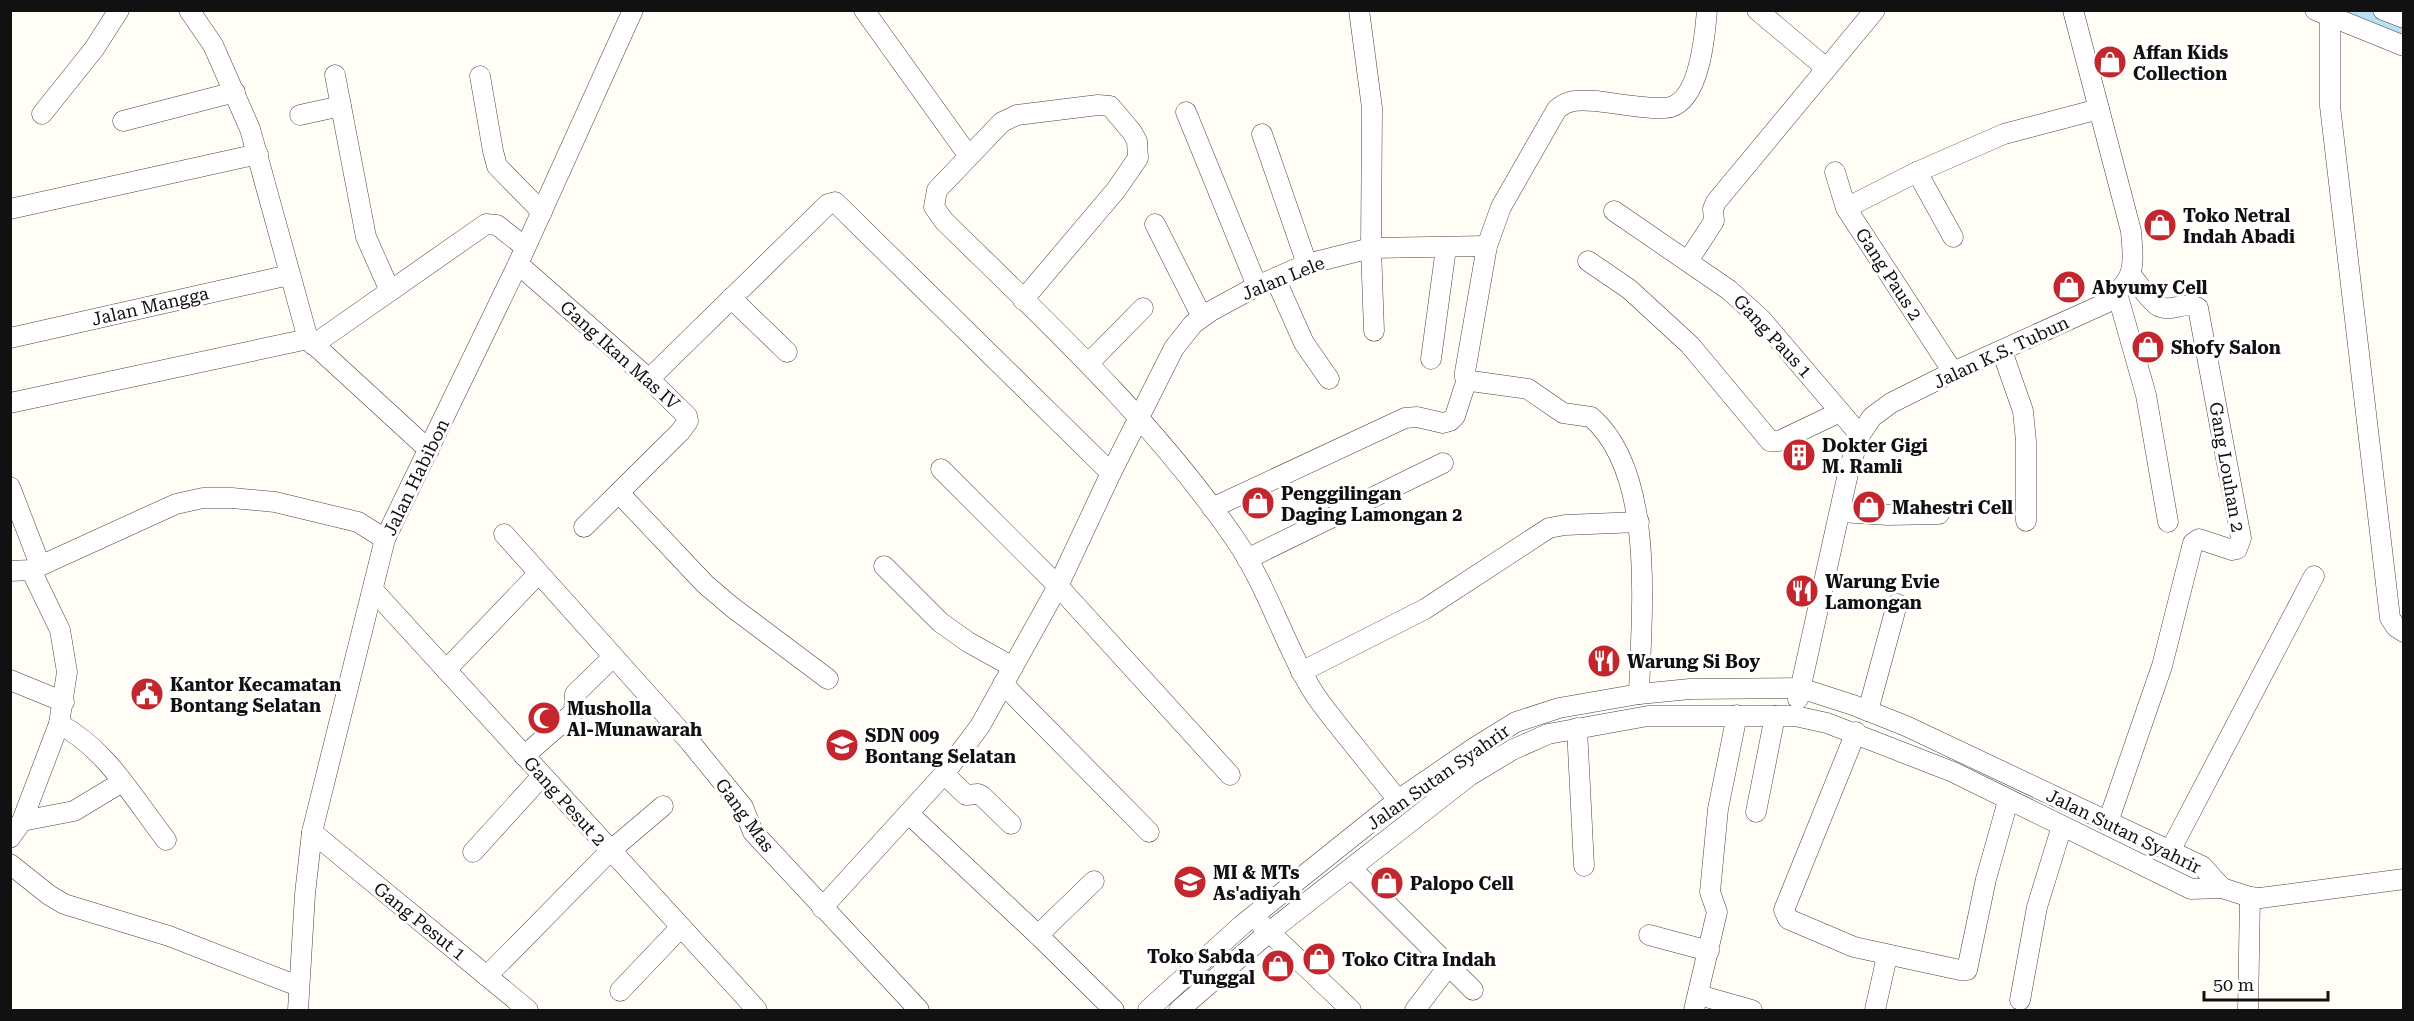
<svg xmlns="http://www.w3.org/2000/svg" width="2414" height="1021" viewBox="0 0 2414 1021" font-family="'Roboto Serif',serif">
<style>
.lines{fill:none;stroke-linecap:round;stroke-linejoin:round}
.river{stroke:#b9e0f7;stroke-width:30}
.minor-casing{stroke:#444;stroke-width:21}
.minor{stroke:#fff;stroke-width:20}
.labels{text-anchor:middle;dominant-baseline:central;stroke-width:6;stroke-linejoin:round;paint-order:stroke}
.poi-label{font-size:18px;font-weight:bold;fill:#111;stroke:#fff;text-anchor:start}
.street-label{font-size:18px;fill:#111;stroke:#fff}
</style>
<rect width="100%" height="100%" fill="#fffdf5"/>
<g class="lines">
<!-- river -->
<polyline class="river" points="2347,10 2404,32"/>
<defs>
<g id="minor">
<polyline points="189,10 213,45 250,129 308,339 429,450"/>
<polyline points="864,10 968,155"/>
<polyline points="1359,10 1372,108 1371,248 1374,331"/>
<polyline points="1757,10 1826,68"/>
<polyline points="2315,10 2404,46"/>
<polyline points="2383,10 2404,18"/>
<polyline points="2330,18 2330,106 2390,618 2396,627 2404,632"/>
<polyline points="335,75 366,237 390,291"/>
<polyline points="480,76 493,151 497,166 542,212"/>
<polyline points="1186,112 1257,286"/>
<polyline points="42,114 94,49 119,10"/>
<polyline points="300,115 341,106"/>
<polyline points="123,121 235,92"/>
<polyline points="1262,134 1307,264"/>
<polyline points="1835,172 1846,208 1953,372"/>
<polyline points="1917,172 1953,237"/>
<polyline points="1846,208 1917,172 2004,134 2099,109"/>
<polyline points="10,209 258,154"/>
<polyline points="1614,211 1729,290 1761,319 1860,435"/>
<polyline points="1155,224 1202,317"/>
<polyline points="1588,261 1629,289 1690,345 1770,441 1779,441 1840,412"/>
<polyline points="1688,261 1714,221 1713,209 1716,202 1875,10"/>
<polyline points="518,264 649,379 687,416 688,421 680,432 584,527"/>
<polyline points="1275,278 1304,343 1329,379"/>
<polyline points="2117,293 2146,395 2168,522"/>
<polyline points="731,298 787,352"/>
<path d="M1023 300 1116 190 1138 158 1137 141 1132 132 1110 106 1098 105 1017 115 1002 122 937 190 934 207 944 221C1047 322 1153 420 1235 539 1266 584 1282 638 1309 685 1318 701 1330 715 1341 729 1360 753 1379 776 1398 800"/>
<polyline points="10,338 289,275"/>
<polyline points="313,345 486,224 497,225 525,247"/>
<polyline points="2002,351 2023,411 2026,441 2026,521"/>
<polyline points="1431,359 1446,248"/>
<polyline points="1089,363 1143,308"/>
<polyline points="649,379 828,204 835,202 1111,473"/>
<polyline points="10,403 308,339"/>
<polyline points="941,469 1058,586 1230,775"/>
<polyline points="10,487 40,565"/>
<polyline points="619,493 705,584 732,607 828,679"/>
<polyline points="1212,508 1405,418 1417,417 1443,423 1450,421 1455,416 1467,379"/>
<polyline points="1840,512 1888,515 1939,514"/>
<polyline points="504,534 690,742 743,807 753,832 919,1010"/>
<polyline points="1247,559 1443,463"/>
<polyline points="884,566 940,622 968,642 1013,667"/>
<polyline points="10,571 31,570 176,504 203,498 232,498 275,502 358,522 385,539"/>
<polyline points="374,591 757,1010"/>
<polyline points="446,670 538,574"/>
<polyline points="1301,672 1425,609 1549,528 1565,525 1639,522"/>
<polyline points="10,680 64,702"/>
<polyline points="1003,684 1149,832"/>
<path d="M1639 694C1641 615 1657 474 1591 417L1563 413 1528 389 1471 381 1465 377V372L1487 246 1501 207 1557 109C1569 99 1581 100 1596 101 1613 103 1656 111 1671 107 1700 98 1705 35 1707 10"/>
<path d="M1798 699 1849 469 1860 435 1872 417 1891 403 1953 372 2106 303C2136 277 2134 269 2131 231L2073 10"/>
<polyline points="1868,711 1897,604"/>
<path d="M59 724C106 748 134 799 166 840"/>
<polyline points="1577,728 1584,866"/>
<polyline points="1856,732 1784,910 1788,919 1854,947 1960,970 1967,970 1986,879 2008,801"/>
<polyline points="524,756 572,714 574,711 575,694 613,657"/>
<polyline points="944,774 966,795 978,794 982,796 1011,824"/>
<polyline points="1756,812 1775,716"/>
<polyline points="909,814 1038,935 1114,1010"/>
<polyline points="22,821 74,811 122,782"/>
<path d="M2108 822 2162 666 2193 543 2199 539 2232 550 2237 549 2241 538 2198 308C2186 300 2173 312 2160 307 2153 305 2138 283 2131 275"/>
<polyline points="312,832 528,1010"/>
<polyline points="10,838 22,821 59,724 67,672 60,630 31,570"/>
<polyline points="2170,851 2314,576"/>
<polyline points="473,852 542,776"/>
<polyline points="10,864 49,895 64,904 169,936 298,986"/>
<polyline points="1352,869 1473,990"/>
<polyline points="822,908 944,774 980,726 1058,586 1111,473 1174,348 1193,324 1211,311 1257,286 1307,264 1371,248 1487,246"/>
<polyline points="1260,923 1351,1010"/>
<polyline points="1038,935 1094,881"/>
<polyline points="1649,935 1709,951"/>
<polyline points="487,976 610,851 663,806"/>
<polyline points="620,991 680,928"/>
<polyline points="1699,995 1752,1010"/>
<polyline points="2020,1000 2037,907 2062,826"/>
<polyline points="298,1010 305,894 312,832 385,539 518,264 633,10"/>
<polyline points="1148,1010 1242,925 1333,852 1398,800 1474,748 1516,722 1559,708 1639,694 1690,689 1800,688 1853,705 1906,726 2202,866 2222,888"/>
<polyline points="1179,1010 1268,933 1469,776 1512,750 1548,734 1648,716 1795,716 1827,723 1953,772 2191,889 2222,888 2250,897 2260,898 2404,879"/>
<polyline points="1415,1010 1450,964"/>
<polyline points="1694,1010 1717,912 1710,892 1718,809 1737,715"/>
<polyline points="1875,1010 1887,956"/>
<polyline points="2248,1010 2250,897"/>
</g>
</defs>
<!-- minor casing -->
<use href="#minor" class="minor-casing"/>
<!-- minor -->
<use href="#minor" class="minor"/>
</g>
<!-- icons -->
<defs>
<symbol id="shop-disc" viewBox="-11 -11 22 22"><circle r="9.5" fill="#c4262e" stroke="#fff"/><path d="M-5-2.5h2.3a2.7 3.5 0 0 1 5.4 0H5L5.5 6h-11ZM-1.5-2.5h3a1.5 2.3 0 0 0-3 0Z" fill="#fff"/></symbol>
<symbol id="building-disc" viewBox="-11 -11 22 22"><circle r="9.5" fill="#c4262e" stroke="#fff"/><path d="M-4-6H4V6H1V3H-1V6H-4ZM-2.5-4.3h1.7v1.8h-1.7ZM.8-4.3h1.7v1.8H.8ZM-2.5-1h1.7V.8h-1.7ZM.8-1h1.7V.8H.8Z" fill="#fff"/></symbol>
<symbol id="restaurant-disc" viewBox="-11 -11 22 22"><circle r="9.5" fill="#c4262e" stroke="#fff"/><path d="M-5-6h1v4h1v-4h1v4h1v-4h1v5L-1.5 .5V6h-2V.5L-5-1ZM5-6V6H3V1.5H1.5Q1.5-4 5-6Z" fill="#fff"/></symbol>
<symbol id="civic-disc" viewBox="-11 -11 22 22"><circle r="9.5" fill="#c4262e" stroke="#fff"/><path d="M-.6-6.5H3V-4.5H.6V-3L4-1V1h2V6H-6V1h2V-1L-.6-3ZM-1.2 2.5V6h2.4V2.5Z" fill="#fff"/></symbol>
<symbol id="mosque-disc" viewBox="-11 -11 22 22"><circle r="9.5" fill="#c4262e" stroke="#fff"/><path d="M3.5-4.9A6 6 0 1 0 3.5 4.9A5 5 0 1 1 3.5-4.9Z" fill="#fff"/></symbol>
<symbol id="school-disc" viewBox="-11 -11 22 22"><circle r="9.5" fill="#c4262e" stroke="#fff"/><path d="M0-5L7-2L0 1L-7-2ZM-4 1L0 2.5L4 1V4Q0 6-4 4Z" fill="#fff"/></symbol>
</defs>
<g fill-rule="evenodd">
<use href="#shop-disc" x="2091" y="43" width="38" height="38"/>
<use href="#shop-disc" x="2141" y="206" width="38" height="38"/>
<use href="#shop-disc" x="2050" y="268" width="38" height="38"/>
<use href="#shop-disc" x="2129" y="328" width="38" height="38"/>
<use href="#building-disc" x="1780" y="436" width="38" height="38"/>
<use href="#shop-disc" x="1239" y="484" width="38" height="38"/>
<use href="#shop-disc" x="1850" y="488" width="38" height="38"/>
<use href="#restaurant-disc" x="1783" y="572" width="38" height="38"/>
<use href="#restaurant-disc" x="1585" y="642" width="38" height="38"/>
<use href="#civic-disc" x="128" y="675" width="38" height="38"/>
<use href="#mosque-disc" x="525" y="699" width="38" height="38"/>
<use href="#school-disc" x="823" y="726" width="38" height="38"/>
<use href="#school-disc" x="1171" y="863" width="38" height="38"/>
<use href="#shop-disc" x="1368" y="864" width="38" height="38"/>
<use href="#shop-disc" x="1300" y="940" width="38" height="38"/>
<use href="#shop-disc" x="1259" y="947" width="38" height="38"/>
</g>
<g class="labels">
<!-- poi labels -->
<g class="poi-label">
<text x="2133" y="52">Affan Kids<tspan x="2133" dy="21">Collection</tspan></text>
<text x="2183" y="215">Toko Netral<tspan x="2183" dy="21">Indah Abadi</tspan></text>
<text x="2092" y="287">Abyumy Cell</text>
<text x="2171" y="347">Shofy Salon</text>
<text x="1822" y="445">Dokter Gigi<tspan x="1822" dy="21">M. Ramli</tspan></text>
<text x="1281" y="493">Penggilingan<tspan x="1281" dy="21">Daging Lamongan 2</tspan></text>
<text x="1892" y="507">Mahestri Cell</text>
<text x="1825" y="581">Warung Evie<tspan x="1825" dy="21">Lamongan</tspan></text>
<text x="1627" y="661">Warung Si Boy</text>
<text x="170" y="684">Kantor Kecamatan<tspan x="170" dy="21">Bontang Selatan</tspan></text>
<text x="567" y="708">Musholla<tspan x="567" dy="21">Al-Munawarah</tspan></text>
<text x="865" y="735">SDN 009<tspan x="865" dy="21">Bontang Selatan</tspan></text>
<text x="1213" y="872">MI &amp; MTs<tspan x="1213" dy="21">As'adiyah</tspan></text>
<text x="1410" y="883">Palopo Cell</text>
<text x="1255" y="956" text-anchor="end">Toko Sabda<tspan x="1255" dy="21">Tunggal</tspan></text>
<text x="1342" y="959">Toko Citra Indah</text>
</g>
<!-- street labels -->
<g class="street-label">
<text transform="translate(1889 274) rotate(57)">Gang Paus 2</text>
<text transform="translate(1283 278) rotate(-22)">Jalan Lele</text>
<text transform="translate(150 306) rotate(-13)">Jalan Mangga</text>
<text transform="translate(1773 336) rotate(47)">Gang Paus 1</text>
<text transform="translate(2001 352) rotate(-25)">Jalan K.S. Tubun</text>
<text transform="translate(620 355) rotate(42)">Gang Ikan Mas IV</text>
<text transform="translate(2227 467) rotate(80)">Gang Louhan 2</text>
<text transform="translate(416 477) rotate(-64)">Jalan Habibon</text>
<text transform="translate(1438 777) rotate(-35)">Jalan Sutan Syahrir</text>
<text transform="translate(565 801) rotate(48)">Gang Pesut 2</text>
<text transform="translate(745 815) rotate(54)">Gang Mas</text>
<text transform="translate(2124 831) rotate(26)">Jalan Sutan Syahrir</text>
<text transform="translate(420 921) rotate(39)">Gang Pesut 1</text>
</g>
</g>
<!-- border -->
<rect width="2414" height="1021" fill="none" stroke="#111111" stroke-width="24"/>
<!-- scale -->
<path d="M2204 991v9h124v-9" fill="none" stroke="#111111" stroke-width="3"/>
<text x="2213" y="991" font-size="18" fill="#111111" stroke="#ffffff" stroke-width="4.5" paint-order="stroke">50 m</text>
</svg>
